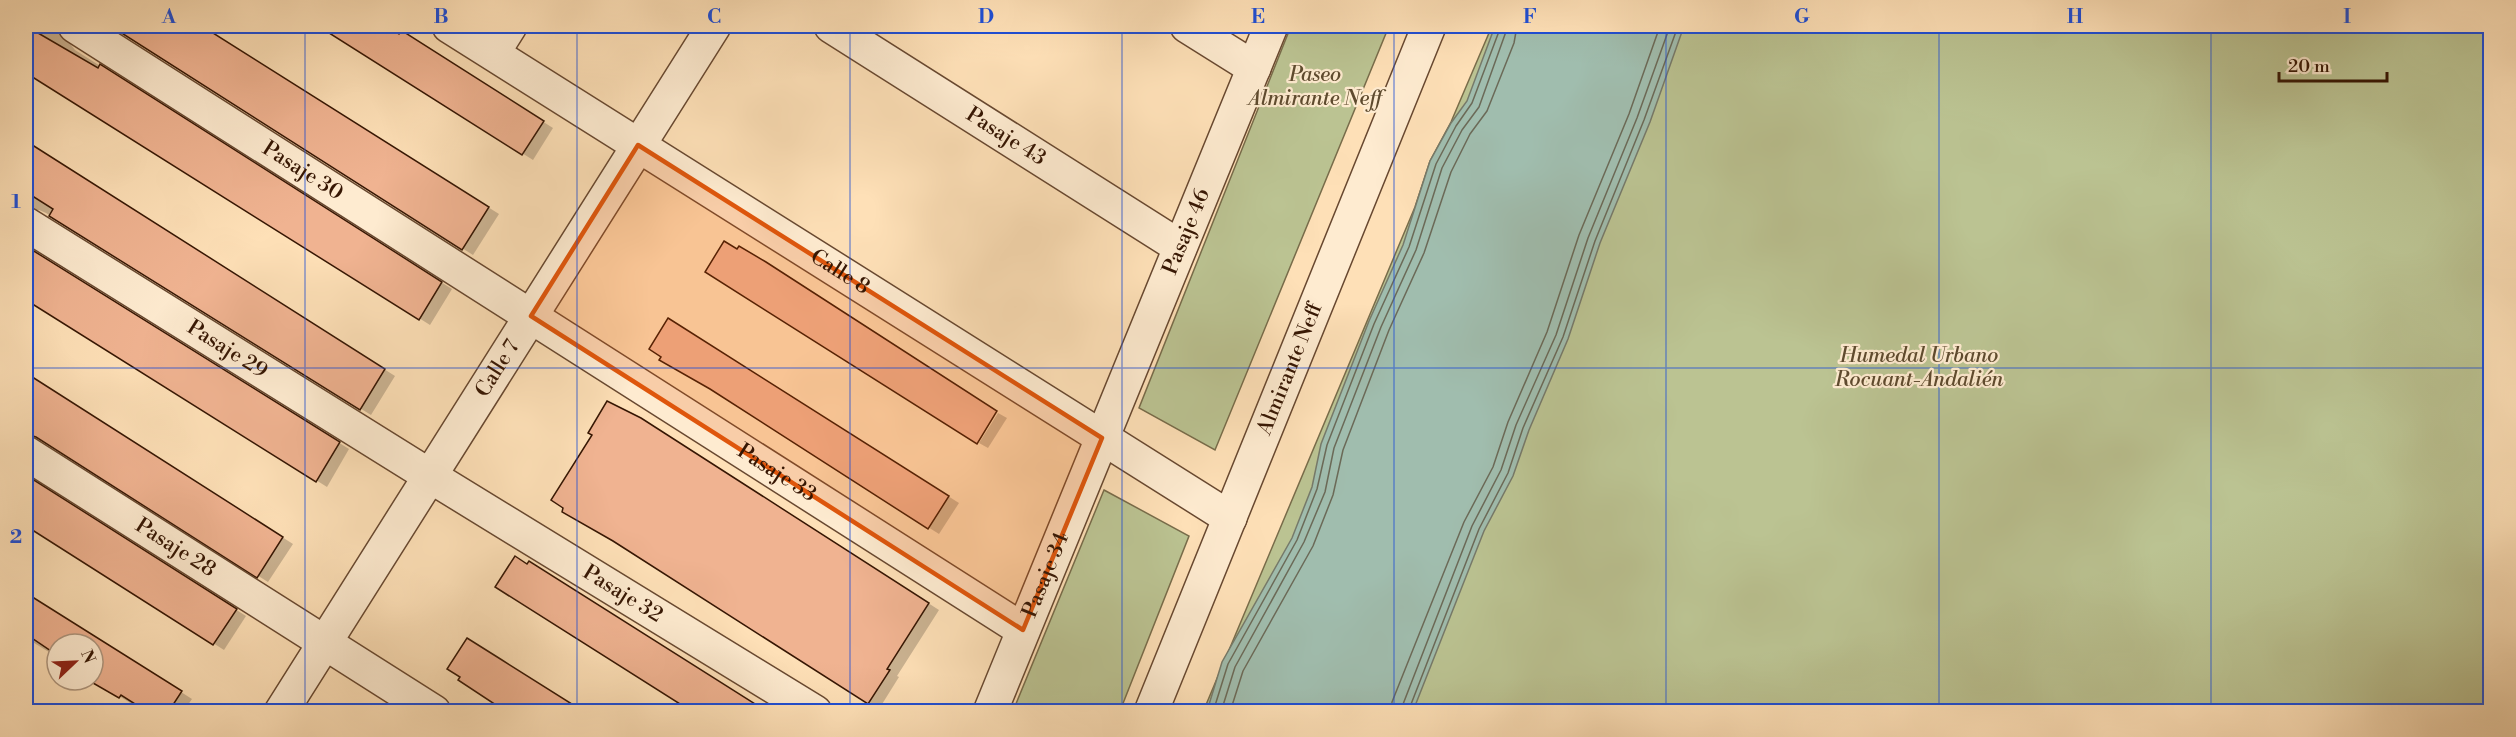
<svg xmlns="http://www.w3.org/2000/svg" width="2516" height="737" viewBox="0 0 2516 737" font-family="'Libre Bodoni',serif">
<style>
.green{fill:#bbc392;stroke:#786c4a;stroke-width:1.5}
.water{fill:#a0bdae;stroke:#767a6a;stroke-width:1.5}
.shadow{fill:#0003}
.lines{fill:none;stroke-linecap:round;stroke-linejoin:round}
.shore{stroke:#6b6a58;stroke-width:1.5}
.building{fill:#f0b391;stroke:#361603;stroke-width:1.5}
.minor-casing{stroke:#684830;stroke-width:36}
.minor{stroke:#feebd0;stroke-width:33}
.marked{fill:#df560c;fill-opacity:0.2;stroke:#df560c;stroke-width:4.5;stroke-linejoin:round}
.grid{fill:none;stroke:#1d4ed8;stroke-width:1.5;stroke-opacity:0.55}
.labels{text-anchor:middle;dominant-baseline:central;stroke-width:4.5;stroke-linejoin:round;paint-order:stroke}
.park-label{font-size:21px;font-style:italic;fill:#5e4a2e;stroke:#feebd0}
.street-label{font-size:21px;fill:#361603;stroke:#feebd0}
.neatline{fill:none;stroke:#1d4ed8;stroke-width:2}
.grid-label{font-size:20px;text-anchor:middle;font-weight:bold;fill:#1d4ed8}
</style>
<rect width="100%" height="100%" fill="#fee0b7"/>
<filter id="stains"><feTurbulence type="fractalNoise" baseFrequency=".00333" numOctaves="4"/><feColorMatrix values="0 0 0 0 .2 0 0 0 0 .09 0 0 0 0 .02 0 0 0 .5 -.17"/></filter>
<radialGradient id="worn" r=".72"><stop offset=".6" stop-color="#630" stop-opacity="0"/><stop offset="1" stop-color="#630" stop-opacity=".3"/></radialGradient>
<!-- green -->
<g class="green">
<polygon points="1291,26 1389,26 1215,450 1139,408"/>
<polygon points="1492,26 2490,26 2490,711 1203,712 1415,207 1430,161 1451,122"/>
<polygon points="1104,490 1189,536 1120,711 1013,711"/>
</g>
<!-- water -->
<polygon class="water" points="1495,26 1684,26 1650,122 1600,243 1568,339 1529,430 1513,476 1484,531 1413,711 1207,711 1222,662 1292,538 1312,487 1321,444 1369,321 1403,245 1430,161 1451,123 1467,101"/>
<!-- shadow -->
<g class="shadow">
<polygon points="26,26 68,26 68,41 75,50 452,289 430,325 26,70"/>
<polygon points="112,26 200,26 499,214 473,255"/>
<polygon points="321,26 391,26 553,128 533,160"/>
<polygon points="26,143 395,376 371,415 46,213 39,210 26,215"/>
<polygon points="26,246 349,449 327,487 26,297"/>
<polygon points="679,326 959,503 939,534 662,359"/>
<polygon points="26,374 293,544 268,582 46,442 38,439 26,444"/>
<polygon points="998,413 1007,418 988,448 979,443"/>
<polygon points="652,426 939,610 897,676 899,677 879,709 564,511"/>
<polygon points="26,476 246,616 224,650 26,523"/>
<polygon points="528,565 540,569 764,712 695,712 497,586"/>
<polygon points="26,594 192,699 183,712 145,712 93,680 93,644 57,644 57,657 26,638"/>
<polygon points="477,646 582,712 511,712 460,679"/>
</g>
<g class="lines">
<!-- shore -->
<g class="shore">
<polyline points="1213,712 1228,664 1297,540 1317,489 1327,445 1374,324 1409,247 1436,164 1456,126 1472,103 1501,26"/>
<polyline points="1221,712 1235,667 1304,542 1325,492 1334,448 1381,327 1416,250 1442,168 1462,130 1479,107 1508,26"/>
<polyline points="1230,712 1243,671 1313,546 1333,495 1343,450 1389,330 1424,253 1451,172 1470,134 1487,111 1514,43 1517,26"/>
<polyline points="1391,712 1392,702 1464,522 1493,467 1508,422 1547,332 1579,235 1629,114 1660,26"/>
<polyline points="1400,712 1472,526 1501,470 1516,425 1556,335 1588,238 1637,118 1670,26"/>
<polyline points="1408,712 1479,529 1508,473 1523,428 1563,337 1595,241 1644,120 1678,26"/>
</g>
</g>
<!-- building -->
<g class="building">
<polygon points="26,26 98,68 100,64 442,282 419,320 26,73"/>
<polygon points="124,26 202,26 489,207 462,250 120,32"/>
<polygon points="318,26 386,26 399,34 401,30 544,121 522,155"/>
<polygon points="26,141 385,369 360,410 49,216 53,209 26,192"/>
<polygon points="724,241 737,249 739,246 766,262 997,411 977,444 705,272"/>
<polygon points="29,248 340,442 316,482 26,300 26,254"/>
<polygon points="668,318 949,496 928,529 710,389 659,360 661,357 649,349"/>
<polygon points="26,373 283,537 257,578 36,437 26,434"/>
<polygon points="607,401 641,418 929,603 887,669 890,670 868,704 613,541 562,512 563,508 551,500 592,435 588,433"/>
<polygon points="26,475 237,609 213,645 26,526"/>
<polygon points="515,556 527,564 529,561 766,711 691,711 495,587"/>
<polygon points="26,593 182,691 169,711 146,711 121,695 119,698 93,683 93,644 57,644 57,655 26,634"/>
<polygon points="467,638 502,660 583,711 505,711 458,680 460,677 447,669"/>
</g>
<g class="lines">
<defs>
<g id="minor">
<path id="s1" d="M75 26 1023 630"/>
<path id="s2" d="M449 26 1230 518"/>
<path id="s3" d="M831 26 1180 247"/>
<polyline points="1187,26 1254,68"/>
<polyline points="493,53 510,26"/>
<path id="s4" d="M26 224 430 476 815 712"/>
<path id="s5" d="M26 453 434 712"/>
<path id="s6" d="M281 712 714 26"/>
<path id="s7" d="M990 712 1271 26"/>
<path id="s8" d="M1151 712 1429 26"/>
</g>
</defs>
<!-- minor casing -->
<use href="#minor" class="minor-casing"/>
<!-- minor -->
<use href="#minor" class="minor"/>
</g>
<!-- marked area -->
<path class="marked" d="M638 145 1102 438 1023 630 531 316Z"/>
<!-- grid -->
<path class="grid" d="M305 26V712M577 26V712M850 26V712M1122 26V712M1394 26V712M1666 26V712M1939 26V712M2211 26V712M26 368H2490"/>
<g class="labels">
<!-- park labels -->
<g class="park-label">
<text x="1315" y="75">Paseo<tspan x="1315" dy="24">Almirante Neff</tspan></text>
<text x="1919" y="356">Humedal Urbano<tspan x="1919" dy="24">Rocuant-Andalién</tspan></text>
</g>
<!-- street labels -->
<g class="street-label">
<text stroke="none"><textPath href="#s3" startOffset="207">Pasaje 43</textPath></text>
<text stroke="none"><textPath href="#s1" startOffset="270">Pasaje 30</textPath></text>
<text stroke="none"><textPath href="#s7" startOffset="519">Pasaje 46</textPath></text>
<text stroke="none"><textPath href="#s2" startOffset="462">Calle 8</textPath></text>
<text stroke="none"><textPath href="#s4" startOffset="237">Pasaje 29</textPath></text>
<text stroke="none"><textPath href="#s6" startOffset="406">Calle 7</textPath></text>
<text stroke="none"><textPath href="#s8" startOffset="370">Almirante Neff</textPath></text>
<text stroke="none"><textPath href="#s1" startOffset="832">Pasaje 33</textPath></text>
<text stroke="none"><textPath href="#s5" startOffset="177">Pasaje 28</textPath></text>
<text stroke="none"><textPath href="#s7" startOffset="148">Pasaje 34</textPath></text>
<text stroke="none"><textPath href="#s4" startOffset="702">Pasaje 32</textPath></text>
</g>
</g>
<!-- margin -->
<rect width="2516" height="737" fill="none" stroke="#fee0b7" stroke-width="66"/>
<!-- north arrow -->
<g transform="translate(75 662) rotate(67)"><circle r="28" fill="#feebd0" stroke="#ae967e" stroke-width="1.5"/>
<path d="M0-4.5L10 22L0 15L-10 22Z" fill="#8f2418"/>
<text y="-9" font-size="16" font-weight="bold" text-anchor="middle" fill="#361603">N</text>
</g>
<!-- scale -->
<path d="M2279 72v9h108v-9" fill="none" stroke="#361603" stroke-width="3"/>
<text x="2288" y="72" font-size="18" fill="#361603" stroke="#feebd0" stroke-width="4.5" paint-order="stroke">20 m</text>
<rect x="33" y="33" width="2450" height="671" class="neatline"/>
<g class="grid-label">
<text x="169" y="23">A</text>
<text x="441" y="23">B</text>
<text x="714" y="23">C</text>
<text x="986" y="23">D</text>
<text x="1258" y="23">E</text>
<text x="1530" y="23">F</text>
<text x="1802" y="23">G</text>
<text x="2075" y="23">H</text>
<text x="2347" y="23">I</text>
<text x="16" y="208">1</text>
<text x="16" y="543">2</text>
</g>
<rect width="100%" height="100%" filter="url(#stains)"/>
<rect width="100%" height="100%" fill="url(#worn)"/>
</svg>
